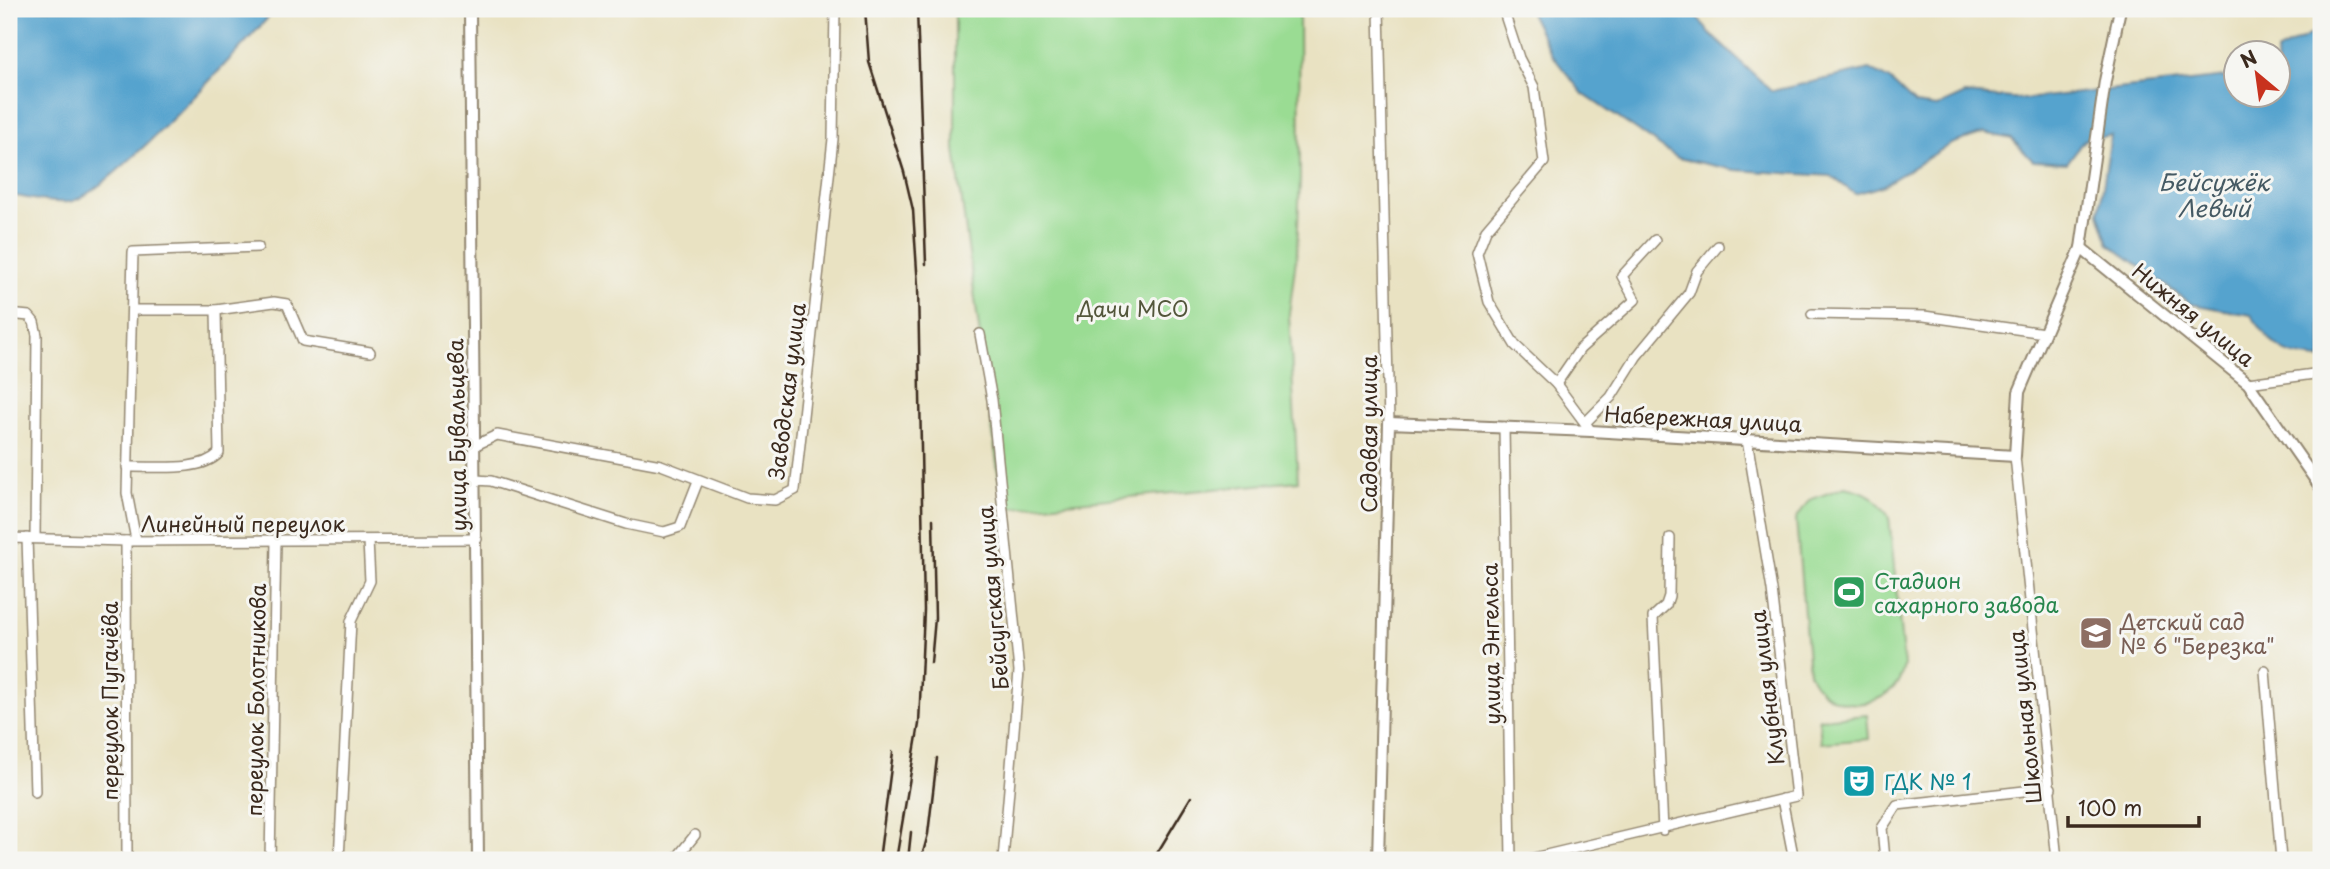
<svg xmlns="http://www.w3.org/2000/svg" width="2330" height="869" viewBox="0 0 2330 869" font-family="'Playpen Sans',sans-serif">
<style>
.green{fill:#9adc93;stroke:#6a8358;stroke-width:2}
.water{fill:#55a3ce;stroke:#486676;stroke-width:2}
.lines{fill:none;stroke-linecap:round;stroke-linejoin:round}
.minor-casing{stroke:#928670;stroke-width:12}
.tertiary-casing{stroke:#928670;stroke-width:14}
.minor{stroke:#fff;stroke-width:9}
.tertiary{stroke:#fff;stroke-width:10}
.rail{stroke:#3b2a1e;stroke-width:2.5}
.labels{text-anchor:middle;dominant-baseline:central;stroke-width:6;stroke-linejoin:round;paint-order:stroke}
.park-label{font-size:21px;fill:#53563b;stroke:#f6f6f2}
.street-label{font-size:21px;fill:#3b2a1e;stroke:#f6f6f2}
.leisure-label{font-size:21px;fill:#27864d;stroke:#f6f6f2;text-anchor:start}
.education-label{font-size:21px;fill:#785e54;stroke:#f6f6f2;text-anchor:start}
.culture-label{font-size:21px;fill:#0d838f;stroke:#f6f6f2;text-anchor:start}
.water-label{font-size:23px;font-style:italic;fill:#455a64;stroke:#f6f6f2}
</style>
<rect width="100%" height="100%" fill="#f6f6f2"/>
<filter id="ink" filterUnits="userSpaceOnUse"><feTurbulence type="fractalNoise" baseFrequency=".0143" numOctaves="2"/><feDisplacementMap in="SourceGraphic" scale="14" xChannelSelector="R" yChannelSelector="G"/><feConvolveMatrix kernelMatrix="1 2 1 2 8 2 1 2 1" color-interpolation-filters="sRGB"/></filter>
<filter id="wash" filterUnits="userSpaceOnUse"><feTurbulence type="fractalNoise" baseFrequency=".00686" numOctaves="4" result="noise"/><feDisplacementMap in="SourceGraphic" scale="28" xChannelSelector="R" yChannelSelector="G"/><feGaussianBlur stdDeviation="1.57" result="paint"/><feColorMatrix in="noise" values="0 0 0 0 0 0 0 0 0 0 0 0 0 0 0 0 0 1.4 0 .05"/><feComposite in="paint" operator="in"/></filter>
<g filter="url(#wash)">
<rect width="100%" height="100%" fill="#e9e2c2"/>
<!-- green -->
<g class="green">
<polygon points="955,9 1299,9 1300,179 1297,251 1289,314 1298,481 1003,509 955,149"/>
<path d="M1845 487C1867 491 1877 498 1889 517L1904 666C1895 713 1825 717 1809 672L1796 519 1809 500Z"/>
<polygon points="1867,715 1869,739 1821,743 1819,719"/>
</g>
<!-- water -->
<g class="water">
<path d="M9 9H276C245 43 104 200 68 202 49 204 27 197 9 195Z"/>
<path d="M1528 9H1691L1711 35 1772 91 1870 69 1891 81 1915 104 1937 107 1965 94 2024 99 2235 76 2236 94H2278L2276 52 2321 29V359C2279 357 2274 346 2251 315L2191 304 2109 244 2099 213 2111 135 2084 140 2067 163 2033 161 2012 139 1984 133 1951 144 1882 186 1855 194 1831 176 1735 170 1678 158 1583 94 1552 55Z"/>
</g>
</g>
<g filter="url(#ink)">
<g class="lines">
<defs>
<g id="minor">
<polyline points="1379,9 1389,423"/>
<polyline points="1503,9 1519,58 1534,87 1544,162 1486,230 1477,253 1489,302 1515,345 1556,384 1591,431"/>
<polyline points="133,310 216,310 274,302 287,304 303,341 370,352"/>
<polyline points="9,314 29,316 34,322 37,335 35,538"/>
<polyline points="1812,314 1924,316 2044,333"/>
<polyline points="980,334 992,400 1019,671 1003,860"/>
<polyline points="2248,383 2321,373"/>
<polyline points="1556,384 1580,349 1635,300 1622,276 1655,240"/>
<polyline points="1586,422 1611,397 1636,357 1689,293 1697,271 1718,246"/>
<polyline points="1504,427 1511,860"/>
<polyline points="476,445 497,435 661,465 747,498 775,500 795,490 833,139 835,9"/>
<polyline points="2015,456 2057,860"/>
<path d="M127 467C154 466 200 473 219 453L216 310"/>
<polyline points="476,480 491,481 626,524 664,532 680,527 698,481"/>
<polyline points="9,538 126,541 477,539"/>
<polyline points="27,538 35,792"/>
<polyline points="136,540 127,493 133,252 258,247"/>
<polyline points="126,541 127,860"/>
<polyline points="2265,671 2281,860"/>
<polyline points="1782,799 1794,860"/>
<polyline points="1663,830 1653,617 1666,605 1669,596 1670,538"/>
<polyline points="270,860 276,541"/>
<polyline points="339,860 351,621 370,581 368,541"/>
<polyline points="675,860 695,835"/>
<polyline points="1525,860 1796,796 1772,590 1747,440"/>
<polyline points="1885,860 1882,828 1897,805 2051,788"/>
</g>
<g id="tertiary">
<polyline points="470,9 478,860"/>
<polyline points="2081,248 2248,383 2321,488"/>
<polyline points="1378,860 1389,423 1591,431 2015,456 2019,392 2081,248 2105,81 2120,9"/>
</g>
</defs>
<!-- minor casing -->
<use href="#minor" class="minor-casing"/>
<!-- tertiary casing -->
<use href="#tertiary" class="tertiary-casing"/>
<!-- minor -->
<use href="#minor" class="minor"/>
<!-- tertiary -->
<use href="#tertiary" class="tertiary"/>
<!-- rail -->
<g class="rail">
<polyline points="865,9 869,62 904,172 913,210 918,286 924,610 919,724 896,860"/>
<polyline points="917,9 926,264"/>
<polyline points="931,663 935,618 933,519"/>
<polyline points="879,860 893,752"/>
<polyline points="908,860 911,832"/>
<polyline points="921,860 928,834 937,758"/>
<polyline points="1153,860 1191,797"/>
</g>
</g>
</g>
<!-- icons -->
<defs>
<symbol id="stadium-square" viewBox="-11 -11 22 22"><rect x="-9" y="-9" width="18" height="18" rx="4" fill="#2e9e5b" stroke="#f6f6f2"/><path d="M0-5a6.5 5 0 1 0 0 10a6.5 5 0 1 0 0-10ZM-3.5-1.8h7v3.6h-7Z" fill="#fff"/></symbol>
<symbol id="school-square" viewBox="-11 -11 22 22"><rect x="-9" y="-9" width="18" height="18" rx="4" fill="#8d6e63" stroke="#f6f6f2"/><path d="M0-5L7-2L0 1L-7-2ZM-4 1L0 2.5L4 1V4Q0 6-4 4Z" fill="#fff"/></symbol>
<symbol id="theatre-square" viewBox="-11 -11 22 22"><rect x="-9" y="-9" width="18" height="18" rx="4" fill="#0f9aa8" stroke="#f6f6f2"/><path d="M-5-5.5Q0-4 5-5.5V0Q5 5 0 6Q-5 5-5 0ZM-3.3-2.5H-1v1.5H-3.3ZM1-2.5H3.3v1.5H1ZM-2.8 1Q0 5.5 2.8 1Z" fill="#fff"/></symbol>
</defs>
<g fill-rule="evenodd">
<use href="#stadium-square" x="1830" y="573" width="38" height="38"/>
<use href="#school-square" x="2077" y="614" width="38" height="38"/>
<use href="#theatre-square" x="1840" y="762" width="38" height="38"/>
</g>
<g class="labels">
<!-- park labels -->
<g class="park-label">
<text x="1133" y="308">Дачи МСО</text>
</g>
<!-- street labels -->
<g class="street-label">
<text transform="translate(2194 314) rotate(39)">Нижняя улица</text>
<text transform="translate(786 391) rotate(-83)">Заводская улица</text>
<text transform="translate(1703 418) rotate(3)">Набережная улица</text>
<text transform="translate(1368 434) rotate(-90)">Садовая улица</text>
<text transform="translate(456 435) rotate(-91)">улица Бувальцева</text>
<text x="243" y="523">Линейный переулок</text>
<text transform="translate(992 598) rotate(-95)">Бейсугская улица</text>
<text transform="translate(1490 644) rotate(-91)">улица Энгельса</text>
<text transform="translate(1766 688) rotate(-97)">Клубная улица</text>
<text transform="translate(255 700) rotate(-89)">переулок Болотникова</text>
<text transform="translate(109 701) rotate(-90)">переулок Пугачёва</text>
<text transform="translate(2024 717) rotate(-96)">Школьная улица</text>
</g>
<!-- leisure labels -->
<g class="leisure-label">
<text x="1874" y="580">Стадион<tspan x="1874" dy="24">сахарного завода</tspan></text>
</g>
<!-- education labels -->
<g class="education-label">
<text x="2120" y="621">Детский сад<tspan x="2120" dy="24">№ 6 "Березка"</tspan></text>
</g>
<!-- culture labels -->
<g class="culture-label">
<text x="1884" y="781">ГДК № 1</text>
</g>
<!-- water labels -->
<g class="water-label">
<text x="2214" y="181">Бейсужёк<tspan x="2214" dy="26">Левый</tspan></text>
</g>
</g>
<!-- margin -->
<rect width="2330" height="869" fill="none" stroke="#f6f6f2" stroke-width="35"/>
<!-- north arrow -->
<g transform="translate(2257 74) rotate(331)"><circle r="33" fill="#f6f6f2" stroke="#aba49d" stroke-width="2"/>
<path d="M0-5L12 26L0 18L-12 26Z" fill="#c8321e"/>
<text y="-10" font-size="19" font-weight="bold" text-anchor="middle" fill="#3b2a1e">N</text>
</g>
<!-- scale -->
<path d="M2068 816v10h131v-10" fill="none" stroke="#3b2a1e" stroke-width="3.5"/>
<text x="2078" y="816" font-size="21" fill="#3b2a1e" stroke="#f6f6f2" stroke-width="5" paint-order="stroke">100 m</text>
</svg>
